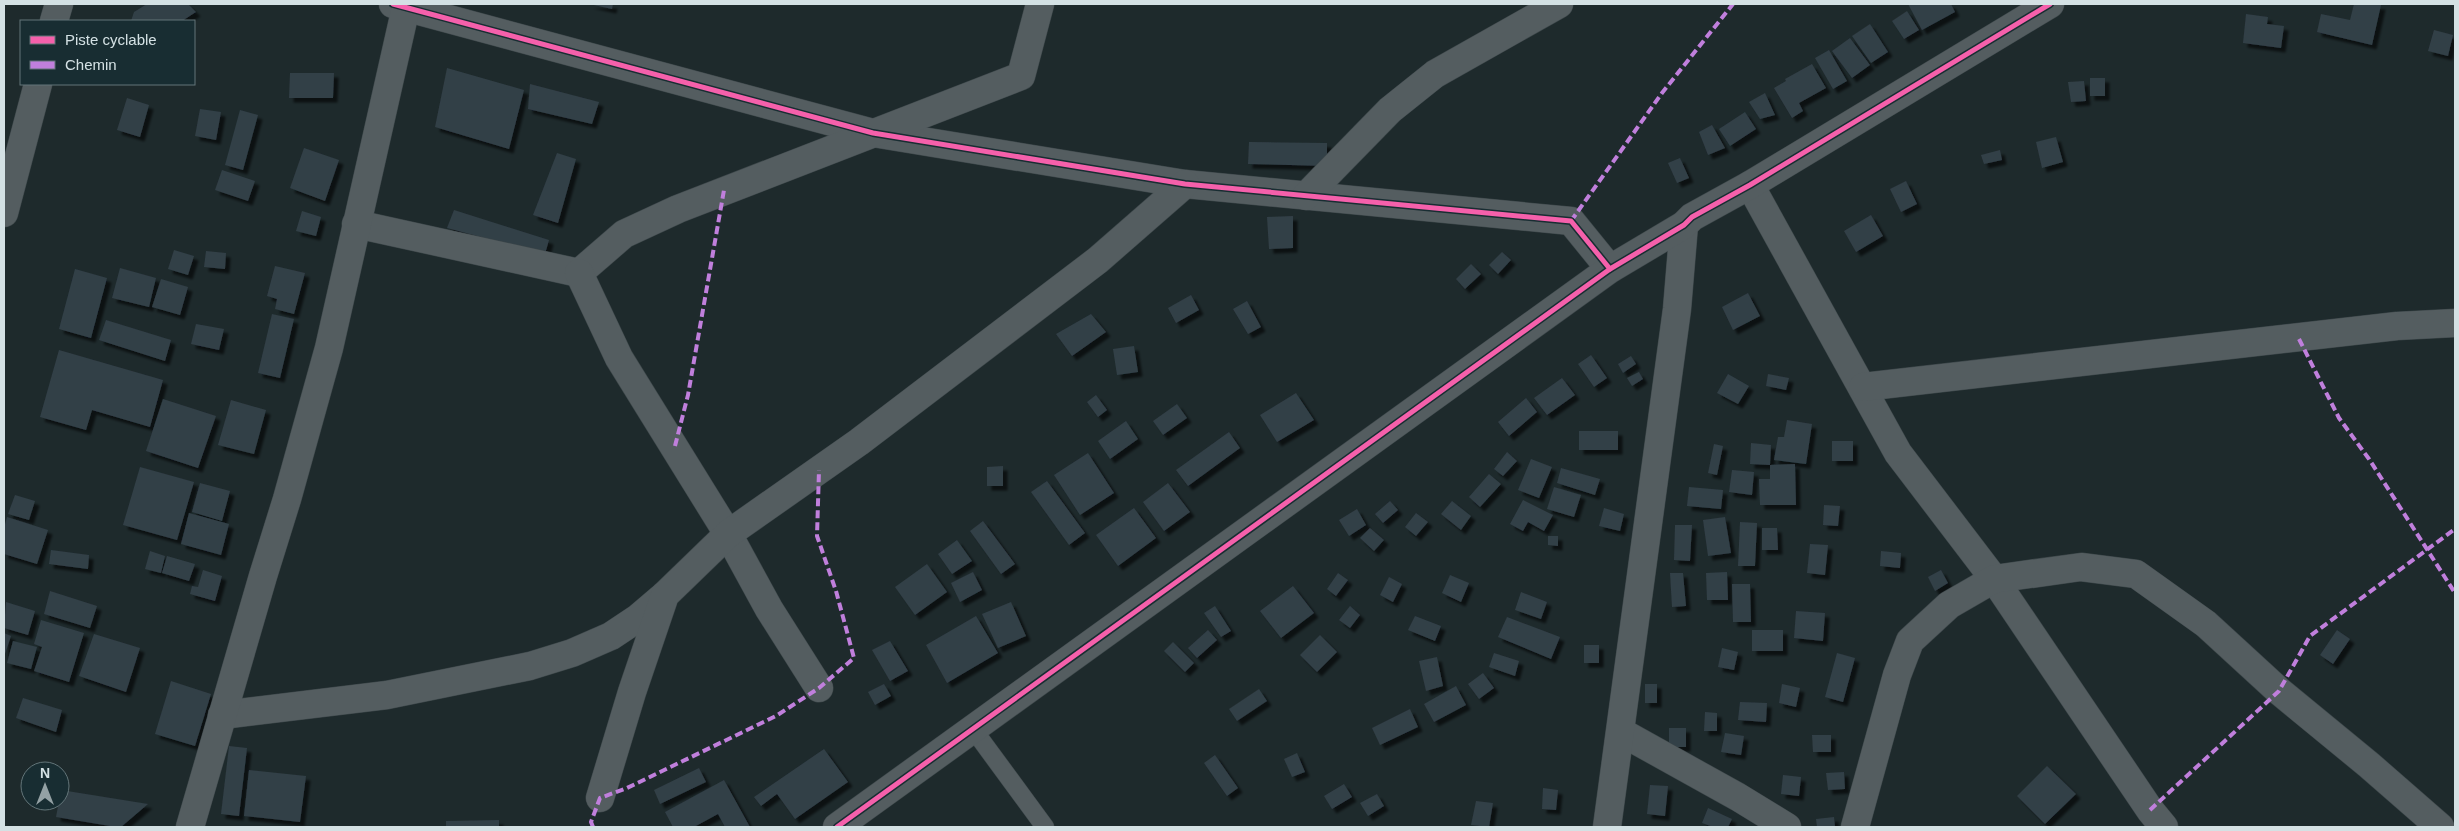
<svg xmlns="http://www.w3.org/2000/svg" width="2459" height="831" viewBox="0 0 2459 831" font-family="Helvetica,sans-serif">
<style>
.building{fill:#323f47;filter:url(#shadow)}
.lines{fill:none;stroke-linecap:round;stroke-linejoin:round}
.lane-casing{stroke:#3d474a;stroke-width:19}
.street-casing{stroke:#3d474a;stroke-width:29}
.secondary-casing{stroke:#3d474a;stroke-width:29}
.lane{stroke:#545d60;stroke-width:18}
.street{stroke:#545d60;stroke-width:28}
.secondary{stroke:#545d60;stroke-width:28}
.quiet{stroke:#c07fdc;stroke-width:4;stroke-dasharray:8 4;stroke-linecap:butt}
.cycleway-casing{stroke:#182d32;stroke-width:8}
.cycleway{stroke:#f560ab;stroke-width:5}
</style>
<defs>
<filter id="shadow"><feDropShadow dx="4.5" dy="4.5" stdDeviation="1" flood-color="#0009"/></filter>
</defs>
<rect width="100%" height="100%" fill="#1e2a2c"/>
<!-- building -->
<g class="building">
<polygon points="147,4 188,4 196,12 182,21 131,21 134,12"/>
<polygon points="589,4 613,4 612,9"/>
<polygon points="1908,4 1951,4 1955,12 1922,30"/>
<polygon points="2354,4 2381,5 2372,45 2317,32 2321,14 2350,20"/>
<polygon points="1907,11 1919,30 1904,39 1892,21"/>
<polygon points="2246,14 2268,17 2267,24 2284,26 2281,48 2243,43"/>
<polygon points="1870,24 1888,52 1871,63 1852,36"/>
<polygon points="2434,30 2453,35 2448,56 2428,51"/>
<polygon points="1850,38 1870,65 1852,78 1832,51"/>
<polygon points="1829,50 1847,81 1833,89 1815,58"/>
<polygon points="1812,64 1826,88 1799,103 1803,111 1792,118 1774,88 1786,81 1785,79"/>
<polygon points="447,68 524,90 509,149 435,127"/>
<polygon points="290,73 334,73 333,98 289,98"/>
<rect x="2090" y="78" width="15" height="18"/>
<polygon points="2084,81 2086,101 2071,102 2068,82"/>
<polygon points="530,84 599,102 592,124 528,109"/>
<polygon points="1765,93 1775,115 1760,119 1749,102"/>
<polygon points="127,98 149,105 140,137 117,130"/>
<polygon points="200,109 221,112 216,140 195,136"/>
<polygon points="240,110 258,115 243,170 225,165"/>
<polygon points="1745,112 1756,129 1730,146 1719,129"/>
<polygon points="1712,125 1725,148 1708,155 1699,132"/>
<polygon points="2056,137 2063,162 2042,168 2036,142"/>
<polygon points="1249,142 1327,143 1327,166 1248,164"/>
<polygon points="304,148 339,160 325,201 290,188"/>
<polygon points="2000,150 2002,160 1984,164 1981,155"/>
<polygon points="557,153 576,159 558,223 533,215"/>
<polygon points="1680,158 1689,178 1677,183 1668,163"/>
<polygon points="222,170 255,181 248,201 215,190"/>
<polygon points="1906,181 1917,204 1901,212 1890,189"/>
<polygon points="454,210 549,240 545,254 447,228"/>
<polygon points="302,211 321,217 316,236 296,231"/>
<polygon points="1871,215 1883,236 1856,252 1844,231"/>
<polygon points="1293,216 1293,248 1269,249 1267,217"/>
<polygon points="174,250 194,256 188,275 168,269"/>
<polygon points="206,251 226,253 225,269 204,267"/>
<polygon points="1502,252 1511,260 1498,274 1489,265"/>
<polygon points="1471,264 1481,274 1465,289 1456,279"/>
<polygon points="275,266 305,273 294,314 275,309 277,299 267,296"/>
<polygon points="120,268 156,278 149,307 112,298"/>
<polygon points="75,269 107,278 91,338 59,329"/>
<polygon points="161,279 188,287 180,315 152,307"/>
<polygon points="1748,293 1760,316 1733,330 1722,307"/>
<polygon points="1191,295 1199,310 1176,323 1168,308"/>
<polygon points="1247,301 1261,327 1248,334 1233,309"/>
<polygon points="272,314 294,319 280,378 258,373"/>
<polygon points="1091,314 1106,332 1072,356 1056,334"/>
<polygon points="106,320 171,340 165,361 99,340"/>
<polygon points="196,324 224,329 219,350 191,344"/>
<polygon points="1134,346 1138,372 1117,375 1113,349"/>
<polygon points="59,350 163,380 150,427 92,410 86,430 40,417"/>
<polygon points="1591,355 1607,378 1594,387 1578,364"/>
<polygon points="1631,356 1636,364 1623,373 1618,364"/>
<polygon points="1639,372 1643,379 1632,386 1627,378"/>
<polygon points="1728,374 1749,386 1738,404 1717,393"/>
<polygon points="1768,374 1789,378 1786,390 1766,386"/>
<polygon points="1562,378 1575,395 1547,415 1534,398"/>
<polygon points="1296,393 1314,420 1277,442 1260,415"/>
<polygon points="1096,395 1107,410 1098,417 1087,402"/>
<polygon points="1526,398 1537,412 1509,436 1498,422"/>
<polygon points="163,399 216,416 198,468 146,451"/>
<polygon points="231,400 266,410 254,454 218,445"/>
<polygon points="1177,404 1187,418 1163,435 1153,421"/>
<polygon points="1787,420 1812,424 1806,464 1774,460 1778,437 1784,437"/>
<polygon points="1126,421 1138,439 1110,459 1098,441"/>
<rect x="1579" y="431" width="39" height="19"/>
<polygon points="1229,432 1240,448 1188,486 1176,470"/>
<rect x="1832" y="441" width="21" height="20"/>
<polygon points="1751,443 1771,445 1770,465 1750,464"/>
<polygon points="1714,444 1723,446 1717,475 1708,473"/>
<polygon points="1507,452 1517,461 1503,476 1494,469"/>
<polygon points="1088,453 1114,493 1080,515 1054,475"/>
<polygon points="1531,459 1552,467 1539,498 1518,490"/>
<polygon points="1795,464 1796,505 1760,505 1759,479 1770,479 1770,465"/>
<polygon points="1003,466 1003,486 987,486 987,467"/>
<polygon points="140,467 194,482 177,540 123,525"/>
<polygon points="1561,468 1600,479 1595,495 1557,483"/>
<polygon points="1732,470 1754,472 1752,495 1729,492"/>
<polygon points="1489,474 1501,484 1480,507 1469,497"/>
<polygon points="1047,481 1085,533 1069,545 1031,492"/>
<polygon points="200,483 230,491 222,521 192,512"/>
<polygon points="1168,483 1190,512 1164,531 1143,502"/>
<polygon points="1554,487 1581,495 1574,517 1547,509"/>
<polygon points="1689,487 1723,490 1721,509 1687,506"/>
<polygon points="15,495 35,501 29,520 8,514"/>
<polygon points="1523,500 1553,515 1544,531 1528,522 1523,531 1510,524"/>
<polygon points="1390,501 1398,510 1383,523 1375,514"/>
<polygon points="1452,501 1471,516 1461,530 1441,514"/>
<polygon points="1824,505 1840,506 1838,526 1823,525"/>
<polygon points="1134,508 1156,538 1118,566 1096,535"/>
<polygon points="1604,508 1624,514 1620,531 1599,526"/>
<polygon points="1357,509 1366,525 1349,536 1339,520"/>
<polygon points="189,513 229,524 221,555 181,544"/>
<polygon points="1416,513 1428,522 1416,536 1405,527"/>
<polygon points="7,517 48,530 37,564 4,554 4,528"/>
<polygon points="1725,517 1731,553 1708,556 1703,520"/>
<polygon points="983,521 1015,564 1001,574 970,531"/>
<polygon points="1740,522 1757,523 1755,566 1738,566"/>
<polygon points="1675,525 1692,525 1690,561 1674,560"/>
<polygon points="1370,528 1384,540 1374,551 1360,538"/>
<polygon points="1762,528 1777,528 1778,550 1762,550"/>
<polygon points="1548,536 1558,536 1558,546 1548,545"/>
<polygon points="957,540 972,561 952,574 938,554"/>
<polygon points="1810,544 1828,545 1825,575 1807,573"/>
<polygon points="51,550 89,555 88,569 49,564"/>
<polygon points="150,551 165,556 161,573 145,569"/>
<polygon points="1881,551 1901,553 1900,568 1880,566"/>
<polygon points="167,556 195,564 189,581 162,573"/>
<polygon points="927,564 947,592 915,615 895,587"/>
<polygon points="203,570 222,576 215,601 190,594 192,586 198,587"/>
<polygon points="1941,570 1948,583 1935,591 1928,577"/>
<polygon points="973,572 982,590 960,602 951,583"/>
<polygon points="1727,572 1728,600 1707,600 1706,573"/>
<polygon points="1338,573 1348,580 1336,596 1327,589"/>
<polygon points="1670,573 1683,573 1686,606 1672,607"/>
<polygon points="1450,575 1469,583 1461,602 1442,593"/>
<polygon points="1389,577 1402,584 1393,602 1380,595"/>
<polygon points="1732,584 1750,584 1751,622 1733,622"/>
<polygon points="1293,586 1314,613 1281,638 1260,611"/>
<polygon points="50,591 97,606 90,628 44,614"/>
<polygon points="1521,592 1547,602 1541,619 1515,610"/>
<polygon points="6,602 35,611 28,635 4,628"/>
<polygon points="1011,602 1026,636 998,648 982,614"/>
<polygon points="1215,606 1231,631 1221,637 1204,613"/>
<polygon points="1350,606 1360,615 1350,628 1339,620"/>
<polygon points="1796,611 1825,613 1823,641 1794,638"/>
<polygon points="976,616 998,653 947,683 926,645"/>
<polygon points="1415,616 1441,626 1435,641 1408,630"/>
<polygon points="1507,617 1560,637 1551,659 1498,637"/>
<polygon points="41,620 84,633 69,682 34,671 42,647 34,644"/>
<polygon points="1208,630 1217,640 1197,658 1188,648"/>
<rect x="1752" y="630" width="31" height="21"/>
<polygon points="2337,630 2350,639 2333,664 2320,655"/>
<polygon points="4,633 11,636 4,657"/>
<polygon points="94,634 140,648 126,692 79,676"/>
<polygon points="1320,635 1337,652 1317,672 1300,655"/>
<polygon points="13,641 37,647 31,669 7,663"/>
<polygon points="890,641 908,671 890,681 872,650"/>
<polygon points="1173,642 1194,663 1185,672 1164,651"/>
<rect x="1584" y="645" width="15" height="18"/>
<polygon points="1722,648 1738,652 1734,670 1718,667"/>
<polygon points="1494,653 1519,661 1515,676 1489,667"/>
<polygon points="1837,653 1855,658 1843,702 1825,697"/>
<polygon points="1437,657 1443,686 1426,691 1419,661"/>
<polygon points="1483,673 1494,688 1479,699 1468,684"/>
<polygon points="171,681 211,694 195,746 155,734"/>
<polygon points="884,684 891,696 875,705 868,692"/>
<rect x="1645" y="684" width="12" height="19"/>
<polygon points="1782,684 1800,688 1796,707 1779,703"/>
<polygon points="1456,686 1466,705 1434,722 1424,704"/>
<polygon points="1259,689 1267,701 1237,721 1229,709"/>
<polygon points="23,698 62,710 56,732 16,718"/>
<polygon points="1740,702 1767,703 1766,722 1738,720"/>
<polygon points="1410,709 1418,727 1380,745 1372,728"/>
<polygon points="1705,712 1717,713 1717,731 1704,731"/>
<rect x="1669" y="728" width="17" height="19"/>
<polygon points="1725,733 1744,736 1741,755 1721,752"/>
<polygon points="1812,735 1831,735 1831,752 1813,752"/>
<polygon points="229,746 247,748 239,816 221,814"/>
<polygon points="824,749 848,782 795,819 777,794 761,806 754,797"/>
<polygon points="1297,753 1305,772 1292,777 1284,759"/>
<polygon points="1215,755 1238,788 1227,796 1204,763"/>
<polygon points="2047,766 2076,794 2045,824 2017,796"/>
<polygon points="699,768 706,782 660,804 654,790"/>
<polygon points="249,770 306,776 300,822 244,816"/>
<polygon points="1844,772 1845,789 1828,790 1826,773"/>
<polygon points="1783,775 1801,777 1799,796 1781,794"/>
<polygon points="724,780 750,827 725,827 718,814 694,827 673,827 665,812"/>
<polygon points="1344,784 1352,797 1332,809 1324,796"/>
<polygon points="1650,785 1668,786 1665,816 1647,814"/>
<polygon points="1543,788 1558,790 1556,810 1542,809"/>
<polygon points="61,790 148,804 121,827 116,827 56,817"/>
<polygon points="1377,794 1384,806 1368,816 1360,803"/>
<polygon points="1476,801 1493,803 1489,827 1471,825"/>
<polygon points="1708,808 1732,819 1728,827 1713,827 1702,823"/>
<polygon points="1834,817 1835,827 1817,827 1816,819"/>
<polygon points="499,820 499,827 446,827 446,821"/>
</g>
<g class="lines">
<defs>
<polyline id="lane" points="973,729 1045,827"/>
<g id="street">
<polyline points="393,4 873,133 1185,184 1571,221 1610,269"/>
<polyline points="54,21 59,4"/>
<polyline points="1750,185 1898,453 1994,579 2150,810 2164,827"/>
<polyline points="1306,196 1390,110 1435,74 1559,4"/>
<polyline points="4,213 38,84"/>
<polyline points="356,224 579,273 624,234 678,209 1021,76 1040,4"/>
<polyline points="579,273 619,358 728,534 769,609 819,688"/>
<polyline points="1863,387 2397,326 2455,323"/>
<polyline points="222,715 387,695 530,666 572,653 611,636 638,618 665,595"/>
<polyline points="1621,732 1738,797 1787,827"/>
<polyline points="600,798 632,692 665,595 728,534 859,442 1098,260 1185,184"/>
<polyline points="190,827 263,576 287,499 329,348 406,7"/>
<polyline points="1607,827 1677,309 1684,225"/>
<polyline points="1855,827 1897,675 1910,641 1949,605 1994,579 2081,567 2136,574 2206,624 2279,691 2369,765 2440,827"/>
</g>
<polyline id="secondary" points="837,827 1610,269 1684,225 1692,217 1750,185 2050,4"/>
</defs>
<!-- lane casing -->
<use href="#lane" class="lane-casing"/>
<!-- street casing -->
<use href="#street" class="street-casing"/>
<!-- secondary casing -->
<use href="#secondary" class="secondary-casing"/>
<!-- lane -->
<use href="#lane" class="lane"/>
<!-- street -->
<use href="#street" class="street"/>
<!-- secondary -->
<use href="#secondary" class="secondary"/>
<!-- quiet -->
<g class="quiet">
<polyline points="1571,221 1662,93 1733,4"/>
<polyline points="2299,339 2339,418 2369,459 2455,593"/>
<polyline points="675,446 688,395 724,190"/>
<polyline points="2150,810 2279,691 2310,636 2455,529"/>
<polyline points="593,827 591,822 600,798 627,788 776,716 819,688 854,658 836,591 817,536 819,470"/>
</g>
<defs>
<g id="cycleway">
<polyline points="393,4 873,133 1185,184 1571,221 1610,269"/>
<polyline points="837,827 1610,269 1684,225 1692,217 1750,185 2050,4"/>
</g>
</defs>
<!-- cycleway casing -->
<use href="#cycleway" class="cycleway-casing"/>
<!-- cycleway -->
<use href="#cycleway" class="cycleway"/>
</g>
<!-- border -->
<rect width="2459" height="831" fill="none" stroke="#d4e1e4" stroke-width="10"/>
<!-- legend -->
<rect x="20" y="20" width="175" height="65" fill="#182d32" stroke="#637579"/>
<rect x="30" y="36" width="25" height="8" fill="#f560ab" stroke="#637579"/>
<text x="65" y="45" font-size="15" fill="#d4e1e4">Piste cyclable</text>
<rect x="30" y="61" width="25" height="8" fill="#c07fdc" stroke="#637579"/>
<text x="65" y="70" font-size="15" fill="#d4e1e4">Chemin</text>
<!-- north arrow -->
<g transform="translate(45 786)"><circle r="24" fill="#182d32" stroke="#637579"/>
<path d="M0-4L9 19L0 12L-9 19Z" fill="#94a1a4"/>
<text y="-8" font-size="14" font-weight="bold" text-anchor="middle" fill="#d4e1e4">N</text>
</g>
</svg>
